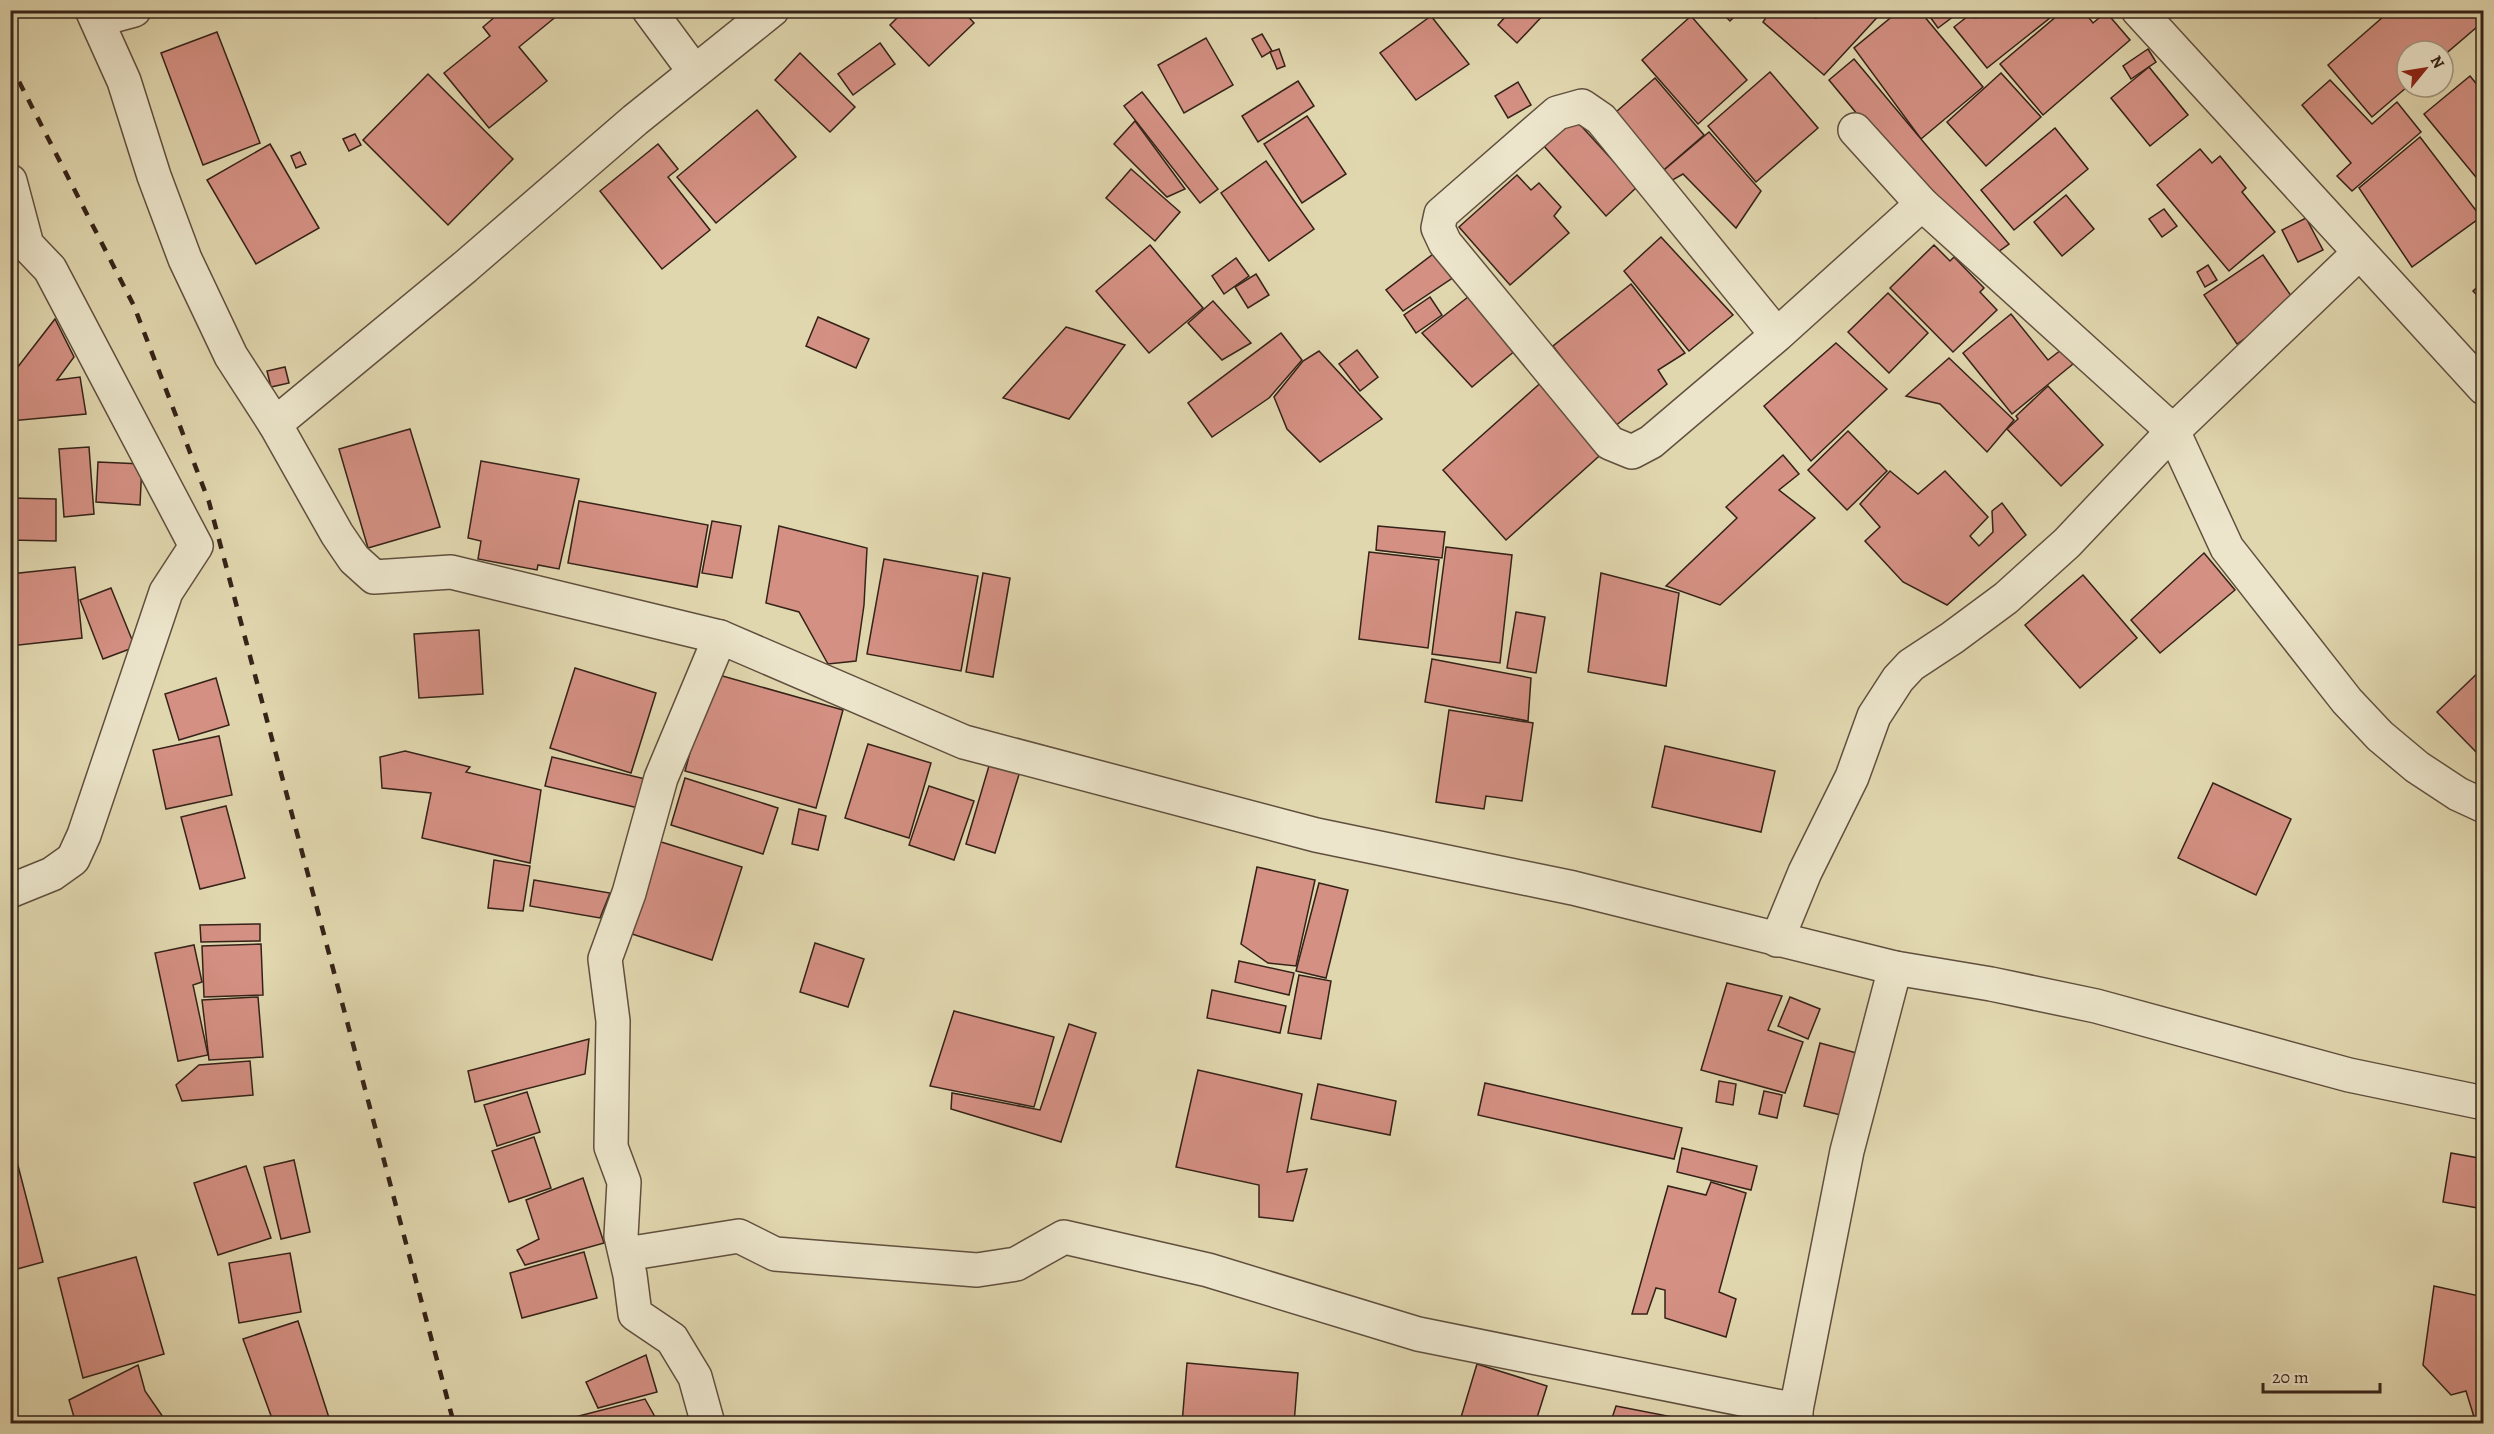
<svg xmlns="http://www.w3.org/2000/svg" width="2494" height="1434" viewBox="0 0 2494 1434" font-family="Alegreya,serif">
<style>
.building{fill:#d49083;stroke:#352218;stroke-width:1.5}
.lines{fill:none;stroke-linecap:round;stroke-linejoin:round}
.minor-casing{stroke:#604f3e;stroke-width:36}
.minor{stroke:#ece5cb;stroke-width:33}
.rail{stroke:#352218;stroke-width:4.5;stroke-dasharray:10 10;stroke-linecap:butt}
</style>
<rect width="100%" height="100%" fill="#e1d7af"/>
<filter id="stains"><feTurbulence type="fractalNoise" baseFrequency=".00333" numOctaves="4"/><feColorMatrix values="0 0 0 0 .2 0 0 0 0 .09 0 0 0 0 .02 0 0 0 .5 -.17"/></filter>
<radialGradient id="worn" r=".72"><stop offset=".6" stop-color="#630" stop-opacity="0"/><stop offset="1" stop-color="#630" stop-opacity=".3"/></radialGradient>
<!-- building -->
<g class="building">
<polygon points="503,10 564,10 519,47 547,81 489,128 444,73 490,36 483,27"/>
<polygon points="905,10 962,10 974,23 929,66 890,25"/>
<polygon points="1511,10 1548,10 1517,43 1498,25"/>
<polygon points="1719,10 1741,10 1730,21"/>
<polygon points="1771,10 1799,10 1816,18 1825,10 1884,10 1824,75 1763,22"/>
<polygon points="1900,10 1919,10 1983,87 1921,139 1854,48"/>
<polygon points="1925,10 1962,10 1938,28"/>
<polygon points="1985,10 2060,10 1987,68 1954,27 1972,13 1976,18"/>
<polygon points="2064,10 2083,10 2093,23 2106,12 2130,40 2043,115 2000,64"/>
<polygon points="2391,10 2484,10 2484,21 2443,56 2443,51 2407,51 2407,87 2372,117 2328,65"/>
<polygon points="1431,16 1469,64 1416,100 1380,53"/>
<polygon points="1691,16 1747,80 1698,124 1642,60"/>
<polygon points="217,32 260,143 203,165 161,53"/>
<polygon points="1262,34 1272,51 1262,57 1252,39"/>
<polygon points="1206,38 1233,85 1184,113 1158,65"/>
<polygon points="880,43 895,64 853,95 838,74"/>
<polygon points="1279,49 1285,66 1277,69 1270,52"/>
<polygon points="2148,49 2156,62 2131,79 2123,66"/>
<polygon points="800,53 855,107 830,132 775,80"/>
<polygon points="1854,59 2009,244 1987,260 1901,167 1829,80"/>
<polygon points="2149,67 2188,115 2150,146 2111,98"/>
<polygon points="1770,72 1818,128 1756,182 1708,126"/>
<polygon points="2001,73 2041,117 1986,166 1947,122"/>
<polygon points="428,74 513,159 448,225 363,140"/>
<polygon points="2470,76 2484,93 2484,187 2424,114"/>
<polygon points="1655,78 1704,135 1658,175 1609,118"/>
<polygon points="2330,80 2372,124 2397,102 2421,132 2352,191 2337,176 2351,163 2302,105"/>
<polygon points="1298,81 1314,106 1258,142 1242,116"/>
<polygon points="1518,82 1531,105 1508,118 1495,96"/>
<polygon points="1142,92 1218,189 1200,203 1124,106"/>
<polygon points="757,110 796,157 716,223 677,177"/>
<polygon points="1307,116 1346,174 1302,203 1264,144"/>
<polygon points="1573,117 1637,187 1606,216 1543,145"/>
<polygon points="1135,121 1185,189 1167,197 1114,144"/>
<polygon points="2055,128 2088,169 2014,230 1981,190"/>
<polygon points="1709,132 1761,191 1736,228 1683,174 1669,182 1664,170"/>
<polygon points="355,134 361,145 349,151 343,139"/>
<polygon points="2420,137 2481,217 2412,267 2359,188"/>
<polygon points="270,144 319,228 256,264 207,180"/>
<polygon points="658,144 678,169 668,177 710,230 662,269 600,191"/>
<polygon points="2200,149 2212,163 2220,156 2246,188 2242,192 2275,232 2229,271 2157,185"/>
<polygon points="300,152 306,164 296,168 291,156"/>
<polygon points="1266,161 1314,229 1269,261 1221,193"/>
<polygon points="1131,169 1180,212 1155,241 1106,198"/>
<polygon points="1517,175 1531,190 1539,183 1561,207 1554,216 1569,233 1510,285 1459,227"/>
<polygon points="2066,195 2094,229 2062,256 2034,222"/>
<polygon points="2164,209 2177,226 2162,237 2149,219"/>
<polygon points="2306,218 2323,250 2298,262 2282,230"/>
<polygon points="1661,237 1733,315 1689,351 1624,271"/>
<polygon points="1150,245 1203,308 1149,353 1096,291"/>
<polygon points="1934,245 1950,261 1954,257 1984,288 1980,292 1997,310 1953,352 1890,288"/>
<polygon points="1441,248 1463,271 1403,311 1386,290"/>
<polygon points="2263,255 2296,303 2237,344 2204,295"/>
<polygon points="1236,258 1249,276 1224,294 1212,276"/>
<polygon points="2208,265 2217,280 2205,287 2197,272"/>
<polygon points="1256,274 1269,295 1248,308 1235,287"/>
<polygon points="2484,281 2484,302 2473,291"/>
<polygon points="1631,284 1685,353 1658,370 1667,384 1614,427 1553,346"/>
<polygon points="1477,290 1523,344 1472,387 1422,333"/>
<polygon points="1888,293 1928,333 1889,373 1848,332"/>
<polygon points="1430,297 1442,315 1416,333 1404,315"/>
<polygon points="1213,301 1251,343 1222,360 1188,323"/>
<polygon points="2011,314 2048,360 2061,350 2073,364 2012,414 1963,353"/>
<polygon points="818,317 869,339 856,368 806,346"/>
<polygon points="55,319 74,357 57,380 80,377 86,414 10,421 10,377"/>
<polygon points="1066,327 1125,345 1069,419 1003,398"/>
<polygon points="1281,333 1302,360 1269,398 1212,437 1188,403"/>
<polygon points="1836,343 1887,389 1811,461 1764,406"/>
<polygon points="1357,350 1378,377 1360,391 1339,364"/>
<polygon points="1319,351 1382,419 1320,462 1287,429 1274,397 1303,361"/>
<polygon points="1949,358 2014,420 1987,452 1940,404 1906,396"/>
<polygon points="285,367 289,383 271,387 267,371"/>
<polygon points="1545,379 1607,449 1506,540 1443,470"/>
<polygon points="2048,386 2103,445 2061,486 2007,429 2018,419 2016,416"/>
<polygon points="410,429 440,527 368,548 339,449"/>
<polygon points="1848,431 1887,471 1847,510 1808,470"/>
<polygon points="89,447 94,514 64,517 59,449"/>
<polygon points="1783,455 1799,474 1779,490 1815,518 1720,605 1666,586 1737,518 1726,507"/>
<polygon points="481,461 579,479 559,569 538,565 537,570 478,559 481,541 468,538"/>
<polygon points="98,462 142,464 140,505 96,502"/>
<polygon points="1890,471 1918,494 1945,471 1988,517 1970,536 1979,546 1993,532 1992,511 2002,503 2026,535 1947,605 1903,582 1865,541 1880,527 1860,504"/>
<polygon points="10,498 56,499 56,541 10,540"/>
<polygon points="579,501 708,525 697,587 568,563"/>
<polygon points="712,521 741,526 732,578 702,573"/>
<polygon points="779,526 867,548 864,605 856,661 828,664 799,612 766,603"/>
<polygon points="1378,526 1445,532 1442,558 1376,550"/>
<polygon points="1446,547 1512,555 1500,663 1432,654"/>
<polygon points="1369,552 1439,560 1428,648 1359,639"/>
<polygon points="2204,553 2235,590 2160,653 2131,620"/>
<polygon points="884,559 978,576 961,671 867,654"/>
<polygon points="75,567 82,638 10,646 10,574"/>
<polygon points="983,573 1010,578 993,677 966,672"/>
<polygon points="1601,573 1679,593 1666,686 1588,672"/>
<polygon points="2083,575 2137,638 2080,688 2025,625"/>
<polygon points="111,588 135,647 103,659 80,600"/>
<polygon points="1516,612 1545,617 1536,673 1507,668"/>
<polygon points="479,630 483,694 419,698 414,634"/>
<polygon points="1432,659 1531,678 1528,721 1425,702"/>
<polygon points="2484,667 2484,749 2478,754 2437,712"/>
<polygon points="575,668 656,693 631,773 550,748"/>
<polygon points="712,673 843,710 816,808 685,771"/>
<polygon points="216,678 229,725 179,740 165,694"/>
<polygon points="1449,710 1533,723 1522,801 1486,796 1484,809 1436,802"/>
<polygon points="219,736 232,795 166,809 153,750"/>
<polygon points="868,744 931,763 909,838 845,818"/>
<polygon points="1665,746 1775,771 1761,832 1652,807"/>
<polygon points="405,751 470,767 466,772 541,790 530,863 422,838 431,793 382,788 380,757"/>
<polygon points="552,757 654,781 647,810 545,786"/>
<polygon points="2484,757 2484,772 2477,765"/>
<polygon points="991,759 1021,768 995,853 966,844"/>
<polygon points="685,778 778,808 763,854 671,825"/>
<polygon points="2213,783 2291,819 2256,895 2178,858"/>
<polygon points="929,786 974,801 954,860 909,845"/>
<polygon points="226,806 245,878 200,889 181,817"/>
<polygon points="799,809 826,816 818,850 792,844"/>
<polygon points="658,841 742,867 712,960 629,933"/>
<polygon points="494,860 530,866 523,911 488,908"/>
<polygon points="1257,867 1315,880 1296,966 1268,963 1241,944"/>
<polygon points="534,880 610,893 600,918 530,906"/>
<polygon points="1319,883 1348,890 1326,978 1296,971"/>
<polygon points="260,924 260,941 201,942 200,925"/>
<polygon points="815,943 864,959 848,1007 800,992"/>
<polygon points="261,944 263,995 204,997 202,946"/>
<polygon points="194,945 202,982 193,985 208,1055 178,1061 155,953"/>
<polygon points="1239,961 1294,973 1289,995 1235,982"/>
<polygon points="1299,975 1331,981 1321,1039 1288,1033"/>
<polygon points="1727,983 1782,996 1768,1030 1803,1042 1785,1093 1701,1070"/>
<polygon points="1212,990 1286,1006 1280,1033 1207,1018"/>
<polygon points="258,997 263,1057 209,1060 202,1000"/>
<polygon points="1790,997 1820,1009 1808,1039 1778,1026"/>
<polygon points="954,1011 1054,1037 1034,1107 930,1086"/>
<polygon points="1069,1024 1096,1033 1061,1142 951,1109 952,1093 1040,1110"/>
<polygon points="589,1039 585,1074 475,1102 468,1071"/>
<polygon points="1820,1043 1864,1055 1849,1117 1804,1106"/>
<polygon points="250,1061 253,1095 182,1101 176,1085 199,1065"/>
<polygon points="1198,1070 1302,1094 1287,1172 1307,1169 1293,1221 1259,1217 1259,1185 1176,1167"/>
<polygon points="1719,1081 1736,1084 1733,1105 1716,1102"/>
<polygon points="1485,1083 1682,1128 1674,1159 1478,1115"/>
<polygon points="1318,1084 1396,1101 1390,1135 1311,1119"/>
<polygon points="1764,1091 1782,1095 1777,1118 1759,1114"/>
<polygon points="527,1092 540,1132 497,1146 484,1105"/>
<polygon points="534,1137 551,1188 509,1202 492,1151"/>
<polygon points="1682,1148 1757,1166 1751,1190 1677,1172"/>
<polygon points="2451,1153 2484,1159 2484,1209 2443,1202"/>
<polygon points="16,1158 43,1262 10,1271 10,1160"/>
<polygon points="294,1160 310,1232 281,1239 264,1167"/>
<polygon points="246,1166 271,1238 218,1255 194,1183"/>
<polygon points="583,1178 604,1243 525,1265 517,1250 539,1239 526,1200"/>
<polygon points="1711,1182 1746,1193 1719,1292 1736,1299 1726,1337 1665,1318 1665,1290 1656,1288 1647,1314 1632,1314 1668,1186 1706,1195"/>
<polygon points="584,1252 597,1298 522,1318 510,1273"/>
<polygon points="290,1253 301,1312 239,1323 229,1263"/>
<polygon points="136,1257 164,1354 83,1378 58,1278"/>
<polygon points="2434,1286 2484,1297 2484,1417 2474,1417 2466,1391 2451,1395 2423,1365"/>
<polygon points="298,1321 331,1424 274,1424 243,1339"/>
<polygon points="646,1355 657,1392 598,1408 586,1382"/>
<polygon points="1187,1363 1298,1373 1294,1424 1182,1424"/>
<polygon points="1477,1364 1547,1386 1535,1424 1459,1424"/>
<polygon points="138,1365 145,1391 163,1417 148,1424 76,1424 69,1400"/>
<polygon points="645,1399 659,1424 574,1424 571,1418"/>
<polygon points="1616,1406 1683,1419 1682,1424 1610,1424"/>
</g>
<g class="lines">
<defs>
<g id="minor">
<polyline points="92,10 124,81 154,176 185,259 231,356 275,424 337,534 354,559 374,577 451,572 720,637 964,742 1316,835 1573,888 1895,968 1991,984 2096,1006 2349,1075 2484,1103"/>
<polyline points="649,10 694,71"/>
<polyline points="2138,10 2484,388"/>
<polyline points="97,20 134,10"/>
<polyline points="1855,130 1922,204 2173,431 2227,548 2347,701 2380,736 2417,767 2458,794 2484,806"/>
<polyline points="10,181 27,245 50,269 196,546 166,592 84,835 73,859 52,874 10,891"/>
<polyline points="1777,335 1601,119 1582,106 1557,113 1441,214 1438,228 1445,243 1610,443 1632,452 1651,442 1777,335 1922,204"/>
<polyline points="275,424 465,267 635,120 772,10"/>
<polyline points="1777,940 1805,872 1852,777 1874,716 1898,679 1911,665 1952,638 2006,598 2067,543 2173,431 2359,253"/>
<polyline points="626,1254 739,1236 775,1254 977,1270 1016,1264 1064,1237 1208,1270 1418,1334 1796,1410"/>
<polyline points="708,1424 695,1377 672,1339 635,1314 630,1275 621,1236 624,1182 611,1147 613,1021 605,959 629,893 661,778 720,637"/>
<polyline points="1796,1424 1796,1410 1847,1151 1895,968"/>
</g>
</defs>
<!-- minor casing -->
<use href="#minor" class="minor-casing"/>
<!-- minor -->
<use href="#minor" class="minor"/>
<!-- rail -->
<polyline class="rail" points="10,64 134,306 209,502 454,1424"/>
</g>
<!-- margin -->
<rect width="2494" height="1434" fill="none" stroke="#e1d7af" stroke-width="36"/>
<rect x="12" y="12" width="2470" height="1410" fill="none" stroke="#352218" stroke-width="3"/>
<rect x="18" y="18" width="2458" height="1398" fill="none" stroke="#352218" stroke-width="1.5"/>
<!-- north arrow -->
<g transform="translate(2425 69) rotate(60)"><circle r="28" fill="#ece5cb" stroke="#a39783" stroke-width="1.5"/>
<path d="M0-4.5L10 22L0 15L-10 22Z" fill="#8f2418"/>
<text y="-9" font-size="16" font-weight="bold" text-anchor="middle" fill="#352218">N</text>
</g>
<!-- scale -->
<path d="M2263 1383v9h117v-9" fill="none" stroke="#352218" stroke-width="3"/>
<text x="2272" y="1383" font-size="18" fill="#352218" stroke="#ece5cb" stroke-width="4.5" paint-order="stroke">20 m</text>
<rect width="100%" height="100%" filter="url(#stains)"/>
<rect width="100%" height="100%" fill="url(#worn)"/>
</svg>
